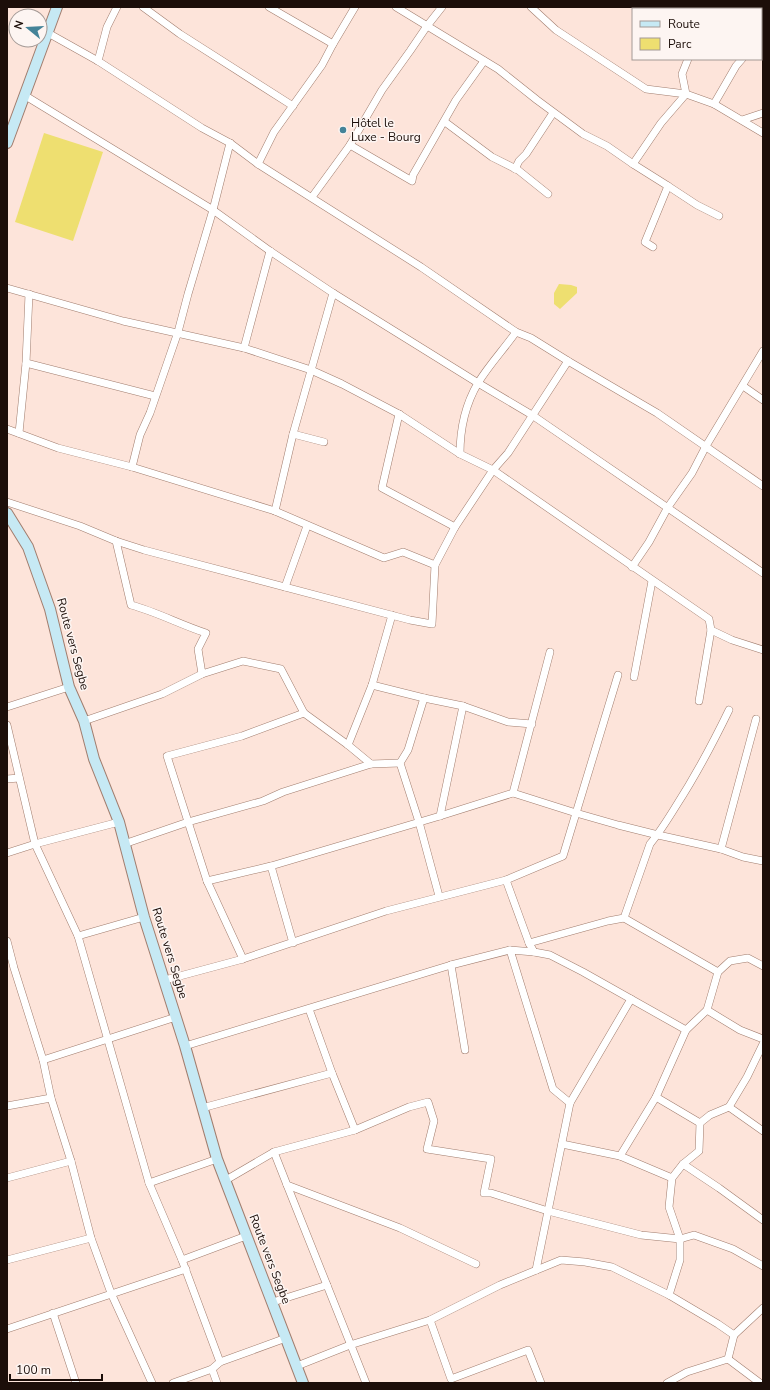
<svg xmlns="http://www.w3.org/2000/svg" width="770" height="1390" viewBox="0 0 770 1390" font-family="'Nunito Sans',sans-serif">
<style>
.green{fill:#eedf70}
.lines{fill:none;stroke-linecap:round;stroke-linejoin:round}
.minor-casing{stroke:#a17d6e;stroke-width:8}
.secondary-casing{stroke:#a17d6e;stroke-width:12}
.minor{stroke:#fff;stroke-width:7}
.secondary{stroke:#c6e9f4;stroke-width:10}
.poi-dot{fill:#448398;stroke:#fdf5f2;stroke-width:1.5}
.labels{text-anchor:middle;dominant-baseline:central;stroke-width:3;stroke-linejoin:round;paint-order:stroke}
.poi-label{font-size:12px;fill:#1c0e09;stroke:#fdf5f2;text-anchor:start}
.street-label{font-size:12px;fill:#1c0e09;stroke:#fdf5f2}
</style>
<rect width="100%" height="100%" fill="#fde4da"/>
<!-- green -->
<g class="green">
<polygon points="44,133 103,152 73,241 15,222"/>
<polygon points="559,284 571,285 577,287 577,293 560,309 554,304 554,293"/>
</g>
<g class="lines">
<defs>
<g id="minor">
<polyline points="143,7 180,34 293,106"/>
<polyline points="269,7 333,44"/>
<polyline points="396,7 498,69 537,100 583,134 607,146 633,164 668,186 645,242 653,247"/>
<polyline points="531,7 556,30 646,89 686,94 714,104 763,133"/>
<polyline points="710,9 711,7"/>
<polyline points="48,33 98,61 202,128 230,143 258,164 421,267 516,332 531,338 568,361 657,413 763,486"/>
<polyline points="761,35 763,32"/>
<polyline points="98,61 107,27 117,7"/>
<polyline points="686,94 682,74 688,59"/>
<polyline points="24,95 213,210 270,251 333,293 478,383 532,415 763,573"/>
<polyline points="714,104 736,66 742,59"/>
<polyline points="742,120 763,113"/>
<polyline points="445,122 492,157 518,170 548,194"/>
<polyline points="350,145 412,181 413,175 456,100 484,61"/>
<polyline points="258,164 274,132 322,65 333,44 355,7"/>
<polyline points="633,164 661,123 686,94"/>
<polyline points="515,169 519,161 526,154 553,113"/>
<polyline points="668,186 697,205 719,216"/>
<polyline points="312,197 350,145 382,90 410,51 427,26 442,7"/>
<polyline points="7,288 123,321 244,348 311,370 342,384 399,414 460,454 493,470 709,619 711,630 699,701"/>
<polyline points="244,348 270,251"/>
<polyline points="26,363 155,396"/>
<polyline points="743,386 763,400"/>
<polyline points="399,414 382,488 455,527"/>
<polyline points="7,429 58,448 132,467 275,511 384,558 403,552 435,565"/>
<polyline points="19,433 26,363 29,294"/>
<polyline points="293,434 324,442"/>
<path d="M460 454C460 429 465 405 478 383 489 365 504 349 516 332"/>
<polyline points="132,467 140,435 150,413 178,332 188,294 213,210 230,143"/>
<polyline points="7,502 80,526 116,541 144,550 410,620 432,624 435,565 455,527 493,470 508,453 568,361"/>
<polyline points="275,511 293,434 333,293"/>
<path d="M116 541 131 605C157 612 181 625 206 633L198 649 202 674 243 661 281 669 304 713"/>
<polyline points="632,567 649,542 668,507 692,473 706,446 763,351"/>
<polyline points="285,587 307,526"/>
<polyline points="711,630 732,640 763,650"/>
<polyline points="634,677 652,581"/>
<polyline points="372,685 424,698"/>
<polyline points="7,707 69,687"/>
<polyline points="84,721 162,694 202,674"/>
<polyline points="7,725 35,844 78,936 149,1183 182,1260 220,1362"/>
<polyline points="348,745 372,685 392,615"/>
<polyline points="7,779 19,778"/>
<polyline points="513,793 550,652"/>
<polyline points="440,816 463,706"/>
<polyline points="124,844 188,822 263,801 283,792 371,764 400,763"/>
<polyline points="721,849 756,719"/>
<polyline points="7,853 35,844 119,822"/>
<polyline points="271,866 293,943"/>
<polyline points="506,880 529,943 534,952 550,955 583,972 686,1030"/>
<polyline points="207,881 271,866 440,816 513,793 576,813 618,825 658,835 721,849 743,857 763,861"/>
<polyline points="439,896 419,822 400,763 408,750 424,698 463,706 508,722 532,724"/>
<polyline points="624,918 718,972"/>
<polyline points="78,936 144,917"/>
<polyline points="7,941 14,968 43,1060 51,1098 71,1161 91,1238 111,1293 152,1383"/>
<path d="M529 943 608 921 624 918 650 844C660 832 668 819 676 806 696 775 713 743 729 710"/>
<polyline points="534,952 510,950 553,1089 570,1103"/>
<polyline points="243,959 207,881 167,756 242,736 304,713 348,745 371,764"/>
<polyline points="451,965 465,1050"/>
<polyline points="165,980 243,959 386,911 506,880 563,856 618,675"/>
<polyline points="309,1009 332,1073"/>
<polyline points="707,1010 740,1030 763,1039"/>
<polyline points="185,1046 451,965 510,950"/>
<polyline points="43,1060 176,1017"/>
<polyline points="656,1097 700,1123"/>
<polyline points="7,1106 51,1098"/>
<polyline points="729,1107 763,1131"/>
<polyline points="202,1108 332,1073 355,1130"/>
<polyline points="562,1144 620,1156 672,1178"/>
<polyline points="274,1152 287,1185 400,1228 476,1264"/>
<polyline points="620,1156 656,1097 686,1030 707,1010 718,972 730,961 748,958 763,966"/>
<polyline points="683,1164 719,1188 763,1220"/>
<polyline points="7,1178 71,1161"/>
<polyline points="226,1180 274,1152 355,1130 409,1107 428,1102 434,1121 427,1149 491,1159 484,1193 491,1193 548,1211 641,1235 680,1239 694,1235 733,1249 763,1266"/>
<polyline points="149,1183 217,1159"/>
<polyline points="287,1185 366,1383"/>
<polyline points="7,1260 91,1238"/>
<polyline points="182,1260 246,1236"/>
<polyline points="536,1270 570,1103 631,999"/>
<polyline points="273,1302 327,1285"/>
<polyline points="53,1313 76,1383"/>
<polyline points="430,1320 451,1379 528,1350 541,1383"/>
<polyline points="7,1329 186,1269"/>
<polyline points="734,1335 763,1308"/>
<polyline points="728,1359 734,1335 718,1324 669,1295 680,1260 680,1239 669,1207 672,1178 683,1164 699,1151 700,1123 710,1115 729,1107 747,1077 763,1044"/>
<polyline points="297,1366 350,1345 430,1320 500,1285 561,1260 585,1262 612,1267 669,1295"/>
<polyline points="212,1369 217,1383"/>
<polyline points="173,1383 212,1369 220,1362 286,1338"/>
<polyline points="667,1383 687,1372 728,1359 760,1383"/>
</g>
<g id="secondary">
<polyline points="7,143 57,7"/>
<polyline points="7,513 28,547 50,609 69,687 84,721 94,759 119,822 144,917 185,1046 217,1159 303,1383"/>
</g>
</defs>
<!-- minor casing -->
<use href="#minor" class="minor-casing"/>
<!-- secondary casing -->
<use href="#secondary" class="secondary-casing"/>
<!-- minor -->
<use href="#minor" class="minor"/>
<!-- secondary -->
<use href="#secondary" class="secondary"/>
</g>
<!-- markers -->
<circle class="poi-dot" cx="343" cy="130" r="4"/>
<g class="labels">
<!-- poi labels -->
<g class="poi-label">
<text x="351" y="123">Hôtel le<tspan x="351" dy="14">Luxe - Bourg</tspan></text>
</g>
<!-- street labels -->
<g class="street-label">
<text transform="translate(73 644) rotate(75)">Route vers Segbe</text>
<text transform="translate(170 953) rotate(73)">Route vers Segbe</text>
<text transform="translate(270 1259) rotate(69)">Route vers Segbe</text>
</g>
</g>
<!-- border -->
<rect width="770" height="1390" fill="none" stroke="#1c0e09" stroke-width="16"/>
<!-- legend -->
<rect x="632" y="8" width="130" height="52" fill="#fdf5f2" stroke="#a39995"/>
<rect x="640" y="21" width="20" height="6" fill="#c6e9f4" stroke="#a39995"/>
<text x="668" y="28" font-size="12" fill="#1c0e09">Route</text>
<rect x="640" y="38" width="20" height="12" fill="#eedf70" stroke="#a39995"/>
<text x="668" y="48" font-size="12" fill="#1c0e09">Parc</text>
<!-- north arrow -->
<g transform="translate(28 28) rotate(288)"><circle r="19" fill="#fdf5f2" stroke="#a39995"/>
<path d="M0-3L7 15L0 10L-7 15Z" fill="#448398"/>
<text y="-6" font-size="11" font-weight="bold" text-anchor="middle" fill="#1c0e09">N</text>
</g>
<!-- scale -->
<path d="M10 1374v6h92v-6" fill="none" stroke="#1c0e09" stroke-width="2"/>
<text x="16" y="1374" font-size="12" fill="#1c0e09" stroke="#fdf5f2" stroke-width="3" paint-order="stroke">100 m</text>
</svg>
